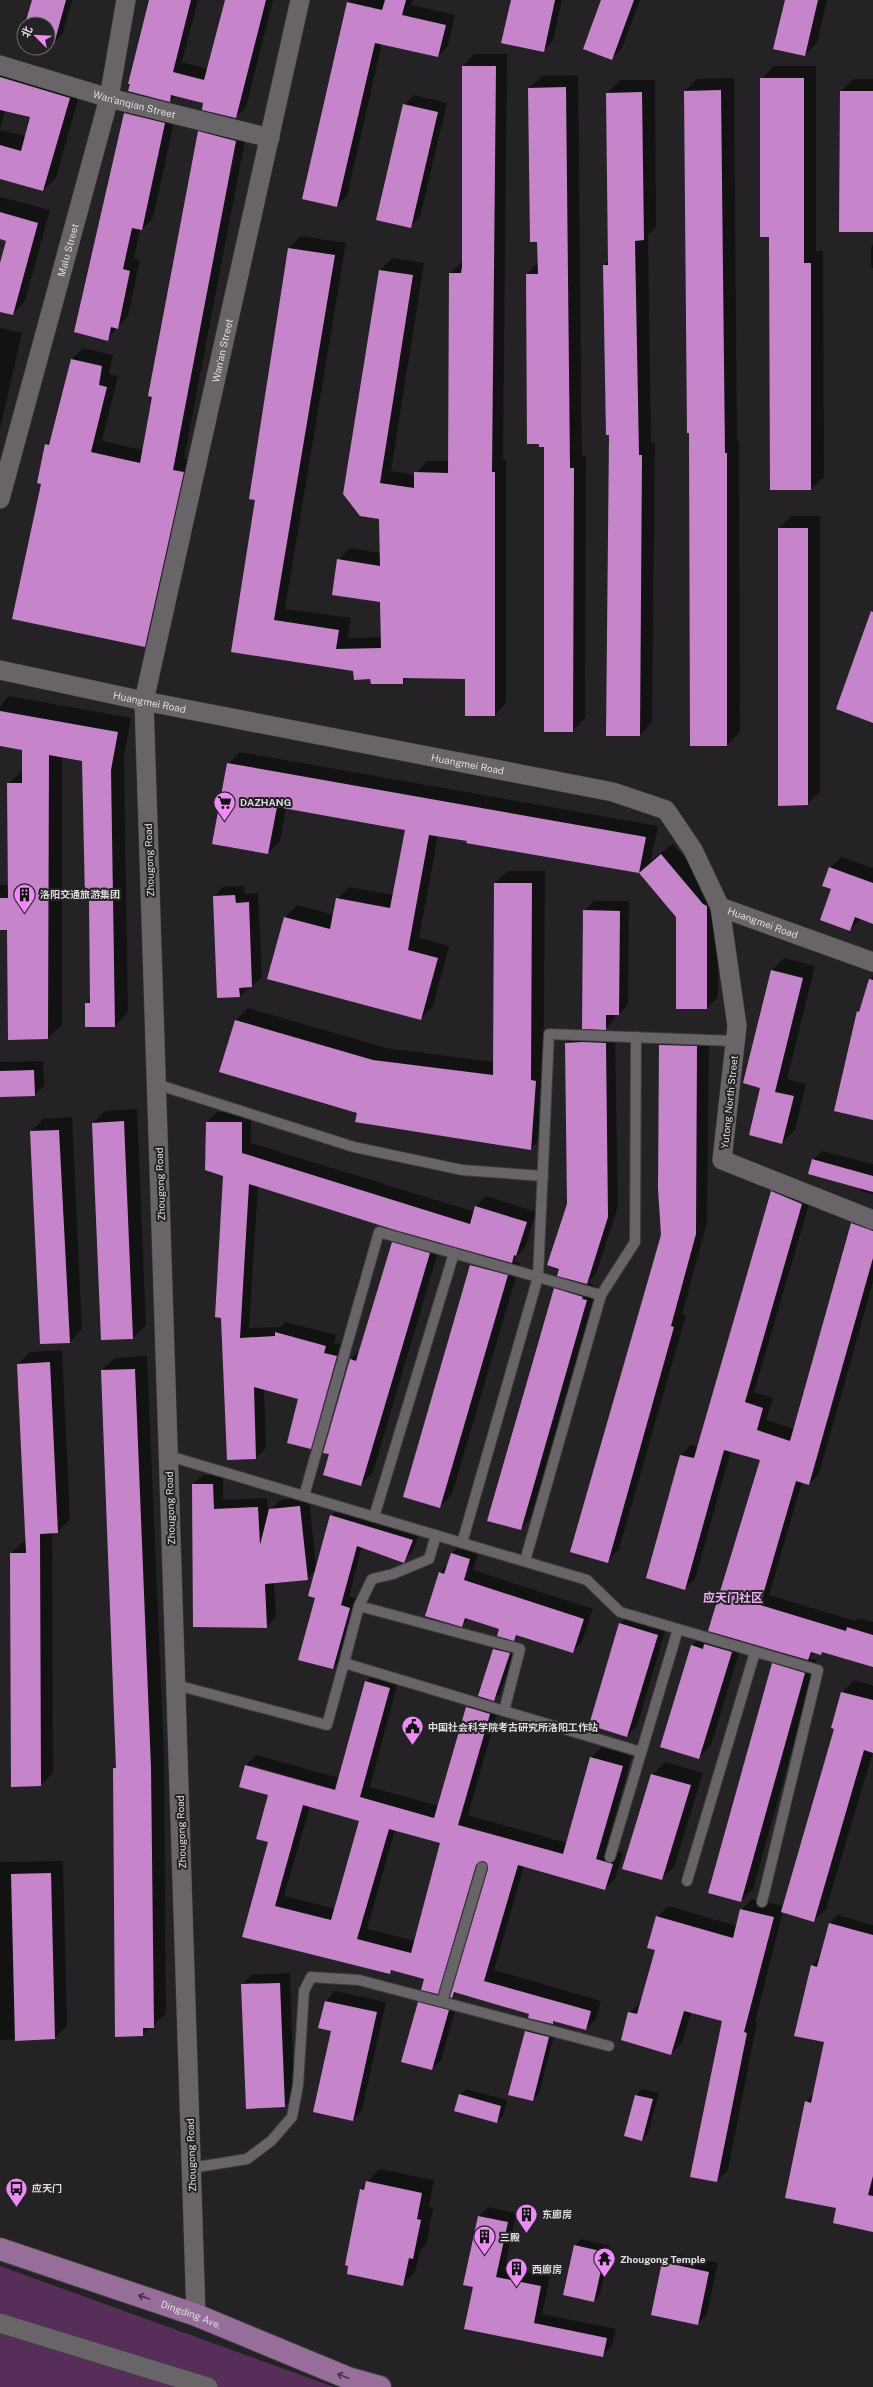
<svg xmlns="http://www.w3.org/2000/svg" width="873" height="2387" viewBox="0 0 873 2387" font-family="'Public Sans','Noto Sans SC',sans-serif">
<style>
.green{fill:#572e5a}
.shadow{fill:#0007;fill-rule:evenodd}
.building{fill:#c685cb;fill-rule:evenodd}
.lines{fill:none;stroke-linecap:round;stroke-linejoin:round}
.lane-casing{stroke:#403d40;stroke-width:12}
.street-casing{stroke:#403d40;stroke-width:20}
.primary-casing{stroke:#403d40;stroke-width:24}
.lane{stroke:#686468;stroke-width:10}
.street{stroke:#686468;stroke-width:19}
.primary{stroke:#976d9a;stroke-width:22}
.oneway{stroke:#423542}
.labels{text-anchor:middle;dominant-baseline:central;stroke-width:4;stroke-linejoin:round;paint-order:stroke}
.street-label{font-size:10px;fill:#dfdddf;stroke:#252225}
.poi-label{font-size:10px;font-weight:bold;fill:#dfdddf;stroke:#252225;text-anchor:start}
.quarter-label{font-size:12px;font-weight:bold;fill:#e6afea;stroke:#252225}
</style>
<rect width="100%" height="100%" fill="#252225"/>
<!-- green -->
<polygon class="green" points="0,2266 334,2387 0,2387"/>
<!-- shadow -->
<g class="shadow">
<polygon points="33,0 72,0 63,33 53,43 48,41 48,24 26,24"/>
<polygon points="150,0 198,0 182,62 208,69 226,0 273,0 246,107 236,117 205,102 176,95 170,101"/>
<polygon points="348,0 413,0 411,5 455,15 448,46 438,56 382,43 347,196 337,206 303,198"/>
<polygon points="512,0 562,0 553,41 543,51"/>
<polygon points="602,0 640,0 622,48 612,58"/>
<polygon points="786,0 827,0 817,43 805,55"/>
<polygon points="474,54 507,54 503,460 506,460 506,703 495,715 466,678 408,677 403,683 371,678 354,670 232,651 256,499 250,498 289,248 301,236 346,243 285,609 351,618 348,638 382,637 381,601 338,560 350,548 381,553 380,518 360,515 380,270 392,258 424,263 391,471 415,475 427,461 449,461 450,273 462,262 463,66"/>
<polygon points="0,62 82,85 56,178 43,190 0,178 0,130 26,136 31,117 5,110 0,130"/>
<polygon points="774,66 816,66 816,251 823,251 824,477 811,489 770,236 761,79"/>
<polygon points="578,75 582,456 586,456 585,718 573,731 527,274 538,262 529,88 542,76"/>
<polygon points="734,78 737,441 739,441 740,732 727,745 690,432 684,92 697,79"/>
<polygon points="853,79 873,79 873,231 841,91"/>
<polygon points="620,80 655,80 656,227 648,235 651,443 655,443 652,722 640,735 604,265 609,260 607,93"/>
<polygon points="414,95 447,103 420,217 410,227 404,105"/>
<polygon points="136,102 176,112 153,218 142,229 140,229 134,258 140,260 128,316 107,339 76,331 125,114"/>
<polygon points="210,121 247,130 184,459 194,461 156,634 145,645 42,483 46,445 52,439 71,360 83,348 113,355 109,374 118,376 102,441 143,450 199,132"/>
<polygon points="0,197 50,210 25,301 13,314 0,311 0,263 7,240 0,238"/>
<polygon points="873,244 873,268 871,268 871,247"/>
<polygon points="0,328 22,333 0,429"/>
<polygon points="792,516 820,516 820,792 807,804 779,528"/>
<polygon points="9,696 131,718 124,755 128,1012 115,1026 86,1004 91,998 90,897 83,760 62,756 62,1025 48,1038 8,929 0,929 0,885 9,885 8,784 23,770 23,749 0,745 0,706"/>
<polygon points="240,752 658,826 651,859 646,864 673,844 718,895 718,997 707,1008 677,916 640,872 468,842 468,841 438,835 419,938 449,946 433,1006 421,1019 285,917 297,905 334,915 337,899 349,887 393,895 406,829 286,807 280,841 268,853 228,764"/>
<polygon points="841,857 873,868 873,923 861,918 850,930 833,889 830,868"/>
<polygon points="508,871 545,871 543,1136 530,1149 358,1112 221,1072 236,1020 248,1008 386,1048 494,1062 495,883"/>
<polygon points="244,886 245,894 258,893 262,977 240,996 214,897 223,887"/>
<polygon points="594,901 629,901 628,1004 619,1014 615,1014 615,1019 605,1029 584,911"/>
<polygon points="784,958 815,966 787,1079 806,1084 795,1130 782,1142 762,1087 771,971"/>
<polygon points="873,975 873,1119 858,1012"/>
<polygon points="576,1033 615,1033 618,1207 596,1274 588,1282 599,1288 533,1516 521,1529 554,1289 566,1277 560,1269 568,1204 566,1043"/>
<polygon points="672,1034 709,1034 707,1222 682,1315 686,1315 619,1549 607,1561 662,1235 660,1046"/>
<polygon points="43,1061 44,1086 34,1095 0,1096 0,1062"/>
<polygon points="137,1109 146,1325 133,1338 93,1123 105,1111"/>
<polygon points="217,1112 251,1112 251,1143 475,1212 476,1206 486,1196 536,1212 526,1245 513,1261 520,1263 452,1494 440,1507 404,1497 471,1265 483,1254 441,1242 373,1472 361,1485 330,1454 350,1360 361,1349 392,1243 404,1231 258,1185 249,1328 281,1327 286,1322 336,1335 334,1343 346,1346 320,1438 310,1448 300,1398 264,1389 266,1448 256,1458 228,1459 224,1175 207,1122"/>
<polygon points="72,1117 82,1329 70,1342 31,1132 43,1119"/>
<polygon points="822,1151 873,1164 873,1194 860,1191 861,1188 813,1160"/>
<polygon points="782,1182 812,1194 754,1392 773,1398 766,1420 795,1429 852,1224 862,1214 873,1218 873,1282 819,1474 809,1484 802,1482 769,1595 855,1621 858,1618 873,1622 873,1666 823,1652 820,1654 815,1652 809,1658 817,1660 753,1889 741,1901 773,1664 784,1652 743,1640 711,1745 699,1758 692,1646 704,1633 714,1636 717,1633 761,1459 731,1450 695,1579 685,1588 681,1455 691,1445 698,1447 772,1192"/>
<polygon points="62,1350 70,1519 58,1532 52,1532 53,1773 41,1785 11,1553 24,1541 26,1541 18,1364 30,1352"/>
<polygon points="147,1356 164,1755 166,2014 142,2035 114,1769 117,1766 102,1370 115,1358"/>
<polygon points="203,1475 223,1475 223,1500 267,1498 268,1515 270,1510 280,1500 309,1497 316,1567 331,1516 340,1507 421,1531 412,1552 403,1561 362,1547 349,1596 358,1599 342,1659 333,1668 316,1598 316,1570 307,1579 274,1582 276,1617 266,1627 193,1484"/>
<polygon points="461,1544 479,1549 473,1570 593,1609 582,1642 572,1652 519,1634 514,1640 500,1628 469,1618 462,1626 440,1573 448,1564 452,1553"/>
<polygon points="630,1614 667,1625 637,1726 627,1736 620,1624"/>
<path d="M500 1643 516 1647 500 1694 492 1701 500 1703 468 1815 567 1843 591 1758 601 1747 632 1756 606 1849 623 1853 615 1879 605 1889 524 1866 494 1970 601 2001 596 2019 586 2029 555 2020 552 2023 530 2013 457 1992 452 1997 489 1869 488 1862 484 1860 448 1983 437 1993 425 1979 393 1970 389 1973 243 1936 270 1842V1795L240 1786 246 1765 256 1755 339 1778 366 1682 376 1672 399 1678 370 1787 438 1806 467 1708 477 1697 484 1699 479 1696 494 1649ZM251 1765 340 1791V1792L251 1768ZM310 1806 360 1820 335 1909 284 1896ZM395 1830 441 1843 415 1941 367 1929Z"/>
<polygon points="854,1680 873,1686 873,1752 826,1909 814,1920 783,1911 755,2022 757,2022 728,2170 717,2181 723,2020 691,2012 682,2043 671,2054 629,2013 641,2002 656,1950 657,1917 668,1906 737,1926 741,1910 752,1899 783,1906 836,1728 833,1727 842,1692"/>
<polygon points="665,1762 703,1773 674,1867 661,1879 652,1775"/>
<polygon points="63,1861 67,2026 54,2038 0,2040 0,1862"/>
<polygon points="838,1915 873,1925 873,2231 838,2207 806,2102 814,2093 825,2041 812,1965 820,1957 830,1923"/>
<polygon points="290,1973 294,2096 285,2106 242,1985 251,1975"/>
<polygon points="335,1991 386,2002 362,2110 353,2120 332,2030 320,2027 326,2001"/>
<polygon points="428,1993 458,2001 441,2060 432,2069 418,2003"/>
<polygon points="532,2025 555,2031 539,2094 532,2100 509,2094 526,2031"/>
<polygon points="466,2089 507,2100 503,2116 496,2122 460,2095"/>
<polygon points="642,2089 659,2093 648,2134 642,2140 636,2095"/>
<polygon points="379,2169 434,2180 429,2207 433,2208 426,2245 420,2251 415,2272 402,2285 361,2189"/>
<polygon points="488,2207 516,2213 505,2268 550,2277 542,2314 616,2329 612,2346 603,2355 465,2328 474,2286 479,2216"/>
<polygon points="581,2239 610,2246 600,2295 594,2301 575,2245"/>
<polygon points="672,2253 718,2263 707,2314 698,2324 663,2263"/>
</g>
<!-- building -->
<g class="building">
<polygon points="32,0 66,0 54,44 48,42 48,24 25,24"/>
<polygon points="149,0 191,0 173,72 204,80 225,0 266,0 236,118 202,110 203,103 171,95 170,102 128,91 130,84 128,84"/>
<polygon points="385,0 406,0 402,15 446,25 438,57 375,43 337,207 302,199 347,2 382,10"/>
<polygon points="511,0 555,0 544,52 501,43"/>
<polygon points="601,0 634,0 612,60 583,49"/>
<polygon points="785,0 818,0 805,56 773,49"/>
<polygon points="462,66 496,66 492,472 495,472 495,716 465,716 465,679 403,678 403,684 371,684 370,679 354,680 353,671 231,652 255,500 249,499 288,248 335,255 274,620 339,630 336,649 381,648 380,602 332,595 337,559 380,566 379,519 360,516 343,494 379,270 413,275 380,483 414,488 414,472 448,473 449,273 461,273 462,267"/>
<polygon points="0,77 70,98 43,191 0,179 0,145 21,151 30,117 0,110"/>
<polygon points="760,78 804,78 804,263 811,263 811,490 770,490 769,237 760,237"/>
<polygon points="566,87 570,468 574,468 573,732 544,732 544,447 539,447 539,444 527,444 526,274 538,274 537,242 530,242 528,88"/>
<polygon points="721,90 725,453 727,453 727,746 690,746 689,433 687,433 684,91"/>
<polygon points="840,91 873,91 873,232 839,232"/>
<polygon points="642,92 644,240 635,241 639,455 642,455 640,736 606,736 609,435 606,435 603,265 608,265 606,93"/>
<polygon points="403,104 438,112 411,228 376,220"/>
<polygon points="124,113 165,123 142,230 132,228 123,269 130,271 118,329 111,327 108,341 74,332"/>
<polygon points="198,131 236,141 173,470 184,472 145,647 12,619 41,484 37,483 45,444 49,445 71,359 102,366 99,385 107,387 91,452 140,463 152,397 148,396"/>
<polygon points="0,212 38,223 13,315 0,312 0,263 6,241 0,239"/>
<polygon points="778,528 808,528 808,805 778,806"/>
<polygon points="871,611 873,612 873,723 836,709"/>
<polygon points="0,711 118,732 111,770 115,1027 85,1027 85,1003 90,1003 89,898 85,898 82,761 49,755 48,1039 8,1040 7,930 0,930 0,898 8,898 7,783 22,783 22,750 0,746"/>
<polygon points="227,763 646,837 639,873 466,843 467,841 429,835 408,950 438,958 421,1020 267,979 284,917 330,929 336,898 390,908 405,830 277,807 268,854 212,844"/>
<polygon points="661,854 703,904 707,906 707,1009 676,1009 676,917 639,873"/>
<polygon points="829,867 873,883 873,924 855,917 850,931 820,920 831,889 822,886"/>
<polygon points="494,883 532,883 531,1080 536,1081 531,1150 355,1122 357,1113 219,1072 235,1020 373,1060 493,1075"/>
<polygon points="235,895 236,903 249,902 252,987 239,988 240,997 217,998 213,896"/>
<polygon points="583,910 620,911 619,1015 606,1015 606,1030 582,1029"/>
<polygon points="771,970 803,978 775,1092 794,1096 782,1144 749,1135 760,1088 743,1083"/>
<polygon points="869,979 873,980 873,1120 834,1111 857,1011 859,1012"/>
<polygon points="582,1042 606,1043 608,1217 587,1284 557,1276 559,1269 547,1265 567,1204 565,1043"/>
<polygon points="659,1045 697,1046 696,1234 671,1326 674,1327 608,1563 570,1552 661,1235 658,1189"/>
<polygon points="34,1070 35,1096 0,1097 0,1071"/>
<polygon points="124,1121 133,1339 101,1340 92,1123"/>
<polygon points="206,1122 242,1122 242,1153 470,1224 475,1206 527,1222 516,1256 514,1255 512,1263 395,1230 249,1184 240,1338 275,1336 275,1332 326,1346 324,1353 337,1356 311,1449 287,1443 298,1399 254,1387 256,1459 227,1460 221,1318 215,1317 223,1176 205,1170"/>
<polygon points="59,1130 70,1343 40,1344 30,1131"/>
<polygon points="812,1159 873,1176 873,1192 808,1174"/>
<polygon points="771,1191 802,1204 745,1402 763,1408 757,1430 790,1441 851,1223 873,1231 873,1258 809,1485 796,1481 760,1605 846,1631 847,1627 873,1635 873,1667 822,1652 821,1655 811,1652 808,1660 708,1631 760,1460 724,1450 685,1590 646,1578 680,1455 694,1458"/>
<polygon points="392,1242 430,1253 361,1486 323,1475 329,1454 323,1453 350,1359 356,1361"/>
<polygon points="470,1265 508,1275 440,1508 403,1497"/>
<polygon points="554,1288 583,1297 582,1299 587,1300 521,1530 487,1521"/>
<polygon points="50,1362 58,1533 40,1534 41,1786 11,1787 10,1553 26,1553 17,1364"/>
<polygon points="135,1369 151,1768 154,2028 143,2028 143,2036 115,2037 113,1768 116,1768 101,1370"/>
<polygon points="192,1484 213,1484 214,1509 258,1507 260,1545 269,1509 300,1506 308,1580 265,1584 267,1628 193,1627"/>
<polygon points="330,1515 413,1540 404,1563 357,1546 341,1605 350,1608 333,1669 298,1660 315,1598 308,1596"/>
<polygon points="451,1553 470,1559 464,1580 584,1619 573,1653 516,1635 514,1641 497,1636 499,1629 465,1618 462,1627 425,1616 439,1572 444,1574"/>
<polygon points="619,1623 658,1635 627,1737 589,1725"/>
<polygon points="704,1644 732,1652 699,1759 660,1747 691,1645 703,1649"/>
<polygon points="493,1649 510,1653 494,1701 478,1696"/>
<polygon points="772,1663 805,1673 741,1902 708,1893"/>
<path d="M365 1681 390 1688 360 1797 434 1818 466 1707 474 1709 490 1714 458 1825 563 1854 590 1757 623 1766 596 1859 613 1864 605 1890 518 1865 484 1981 591 2011 586 2030 553 2021V2024L528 2018 529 2014 454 1992 452 1998 450 1997 488 1869 487 1863 483 1861 476 1865 438 1994 421 1990 424 1979 391 1970 390 1974 242 1937 268 1842 256 1839 268 1795 239 1787 245 1765 335 1790ZM303 1805 359 1821 331 1920 275 1906ZM389 1829 440 1843 411 1953 357 1939Z"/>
<polygon points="841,1692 873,1700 873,1753 864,1750 814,1922 781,1912 834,1729 831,1728"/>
<polygon points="651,1774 691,1785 662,1880 622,1869"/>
<polygon points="51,1873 55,2039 15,2041 11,1874"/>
<polygon points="740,1909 774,1917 744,2032 747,2033 717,2182 690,2177 722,2021 684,2011 671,2055 621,2040 628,2012 637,2014 655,1950 647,1948 656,1916 733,1938"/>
<polygon points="829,1923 873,1935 873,2176 868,2195 873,2196 873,2232 833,2223 836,2208 785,2198 805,2101 811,2103 824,2042 794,2036 811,1965 817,1967"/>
<polygon points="280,1983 285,2107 246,2109 241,1984"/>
<polygon points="325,2001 377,2012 353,2121 313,2112 331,2031 318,2028"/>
<polygon points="418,2002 449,2010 432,2070 401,2062"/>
<polygon points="525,2031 549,2037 533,2101 508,2095"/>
<polygon points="459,2094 501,2106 497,2123 454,2111"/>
<polygon points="635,2095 653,2099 642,2141 624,2136"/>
<polygon points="366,2181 422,2193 417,2219 421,2220 413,2259 409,2258 403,2286 347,2274 348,2266 345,2265 360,2189 364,2190"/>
<polygon points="478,2216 508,2222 496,2277 541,2286 534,2323 607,2338 603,2357 464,2329 473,2287 463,2285"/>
<polygon points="574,2245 605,2252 594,2302 563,2295"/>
<polygon points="662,2262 709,2272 698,2325 651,2315"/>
</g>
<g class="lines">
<defs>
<g id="lane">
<polyline points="156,1084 354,1147 462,1170 543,1176"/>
<polyline points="601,1295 635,1242 636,1037"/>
<polyline points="169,1456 587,1580 620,1612 818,1670 762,1902"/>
<polyline points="304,1496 379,1232 601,1295 525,1561"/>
<polyline points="374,1517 454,1253"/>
<polyline points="462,1543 538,1277 549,1034 735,1041"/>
<polyline points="359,1606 372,1579 393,1574 429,1559 436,1535"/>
<polyline points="344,1663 359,1606 520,1649 504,1711"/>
<polyline points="176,1685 327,1725 344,1663 641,1752"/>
<polyline points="610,1857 678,1629"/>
<polyline points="687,1881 755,1652"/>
<polyline points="442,2002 482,1867"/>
<polyline points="191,2168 247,2159 271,2141 292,2117 298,2085 304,1991 311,1977 359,1980 609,2046"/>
</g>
<g id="street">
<path id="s1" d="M0 65 109 98 270 138"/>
<path id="s2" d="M0 499 109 98 126 0"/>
<path id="s3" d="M0 670 144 701 613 792 666 810 693 850 720 907 873 962"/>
<polyline points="720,907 737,1026 722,1160 873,1220"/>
<path id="s4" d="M196 2315 144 701 300 0"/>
<polyline points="0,2323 208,2387"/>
</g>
<g id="primary">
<path id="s5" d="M0 2249 196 2315 348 2378 380 2387"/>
</g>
</defs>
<!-- lane casing -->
<use href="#lane" class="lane-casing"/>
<!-- street casing -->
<use href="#street" class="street-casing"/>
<!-- primary casing -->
<use href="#primary" class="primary-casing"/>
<!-- lane -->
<use href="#lane" class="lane"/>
<!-- street -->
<use href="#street" class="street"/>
<!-- primary -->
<use href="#primary" class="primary"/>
</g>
<!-- one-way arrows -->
<defs><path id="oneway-shaft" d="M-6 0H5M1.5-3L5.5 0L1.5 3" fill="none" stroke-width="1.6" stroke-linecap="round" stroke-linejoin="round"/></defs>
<g class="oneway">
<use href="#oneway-shaft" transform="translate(144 2297) rotate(-161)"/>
<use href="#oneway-shaft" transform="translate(343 2376) rotate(-158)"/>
</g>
<!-- icons -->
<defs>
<symbol id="supermarket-pin" viewBox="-11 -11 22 30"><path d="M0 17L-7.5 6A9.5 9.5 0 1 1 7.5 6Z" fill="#ef8bf7" stroke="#252225"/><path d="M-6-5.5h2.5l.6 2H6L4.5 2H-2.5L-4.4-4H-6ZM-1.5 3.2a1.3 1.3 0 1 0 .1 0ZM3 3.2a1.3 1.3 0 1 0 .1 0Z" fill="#111"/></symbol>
<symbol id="building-pin" viewBox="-11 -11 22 30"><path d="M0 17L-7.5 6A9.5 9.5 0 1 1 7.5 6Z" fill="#ef8bf7" stroke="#252225"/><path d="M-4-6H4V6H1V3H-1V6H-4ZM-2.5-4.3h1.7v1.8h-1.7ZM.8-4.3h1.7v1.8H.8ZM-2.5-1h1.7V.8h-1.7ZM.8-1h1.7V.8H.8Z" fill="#111"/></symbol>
<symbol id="civic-pin" viewBox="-11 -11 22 30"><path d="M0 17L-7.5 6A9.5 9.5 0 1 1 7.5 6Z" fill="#ef8bf7" stroke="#252225"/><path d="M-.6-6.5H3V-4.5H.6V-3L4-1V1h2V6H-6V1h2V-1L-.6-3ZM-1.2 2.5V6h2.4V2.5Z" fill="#111"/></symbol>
<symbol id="bus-pin" viewBox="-11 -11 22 30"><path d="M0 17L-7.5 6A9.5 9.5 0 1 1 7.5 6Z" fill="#ef8bf7" stroke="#252225"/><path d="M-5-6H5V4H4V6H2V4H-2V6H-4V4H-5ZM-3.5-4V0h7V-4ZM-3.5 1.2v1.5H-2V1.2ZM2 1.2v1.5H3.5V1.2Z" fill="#111"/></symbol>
<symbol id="temple-pin" viewBox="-11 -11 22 30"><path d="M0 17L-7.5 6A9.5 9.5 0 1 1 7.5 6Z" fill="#ef8bf7" stroke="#252225"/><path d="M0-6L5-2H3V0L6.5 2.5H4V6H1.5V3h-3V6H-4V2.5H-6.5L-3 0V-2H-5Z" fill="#111"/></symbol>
</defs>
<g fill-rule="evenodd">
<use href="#supermarket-pin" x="212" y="790" width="25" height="34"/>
<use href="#building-pin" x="12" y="882" width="25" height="34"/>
<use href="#civic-pin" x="400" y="1714" width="25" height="34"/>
<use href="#bus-pin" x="4" y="2176" width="25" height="34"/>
<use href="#building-pin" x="514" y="2202" width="25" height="34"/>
<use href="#building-pin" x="472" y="2224" width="25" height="34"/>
<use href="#temple-pin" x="592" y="2246" width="25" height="34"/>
<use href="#building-pin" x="504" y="2256" width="25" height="34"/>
</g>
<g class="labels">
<!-- street labels -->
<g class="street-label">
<text stroke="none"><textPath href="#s1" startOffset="140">Wan'anqian Street</textPath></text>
<text stroke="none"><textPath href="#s2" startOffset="258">Malu Street</textPath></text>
<text stroke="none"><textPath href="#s4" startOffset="1974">Wan'an Street</textPath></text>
<text stroke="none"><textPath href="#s3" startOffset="153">Huangmei Road</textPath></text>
<text stroke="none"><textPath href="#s3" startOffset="477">Huangmei Road</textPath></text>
<text transform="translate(149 860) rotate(-92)">Zhougong Road</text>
<text stroke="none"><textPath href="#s3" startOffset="838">Huangmei Road</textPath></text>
<text transform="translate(729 1102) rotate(-84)">Yutong North Street</text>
<text transform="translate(160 1184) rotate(-92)">Zhougong Road</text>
<text transform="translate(170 1508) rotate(-92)">Zhougong Road</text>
<text transform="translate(181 1832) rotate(-92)">Zhougong Road</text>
<text transform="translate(191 2155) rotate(-92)">Zhougong Road</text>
<text stroke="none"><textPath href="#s5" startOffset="202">Dingding Ave.</textPath></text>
</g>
<!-- poi labels -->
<g class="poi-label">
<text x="240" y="802">DAZHANG</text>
<text x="40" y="894">洛阳交通旅游集团</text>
<text x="428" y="1727">中国社会科学院考古研究所洛阳工作站</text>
<text x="32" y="2188">应天门</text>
<text x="542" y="2214">东廊房</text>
<text x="500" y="2237">三殿</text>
<text x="620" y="2259">Zhougong Temple</text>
<text x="532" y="2269">西廊房</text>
</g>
<!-- quarter labels -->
<g class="quarter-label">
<text x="733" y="1598">应天门社区</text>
</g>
</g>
<!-- north arrow -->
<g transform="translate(36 36) rotate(294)"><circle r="19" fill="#252225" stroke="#6f6d6f"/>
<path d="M0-3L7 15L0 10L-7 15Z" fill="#ef8bf7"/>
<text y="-6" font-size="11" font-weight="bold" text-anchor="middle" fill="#dfdddf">北</text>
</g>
</svg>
